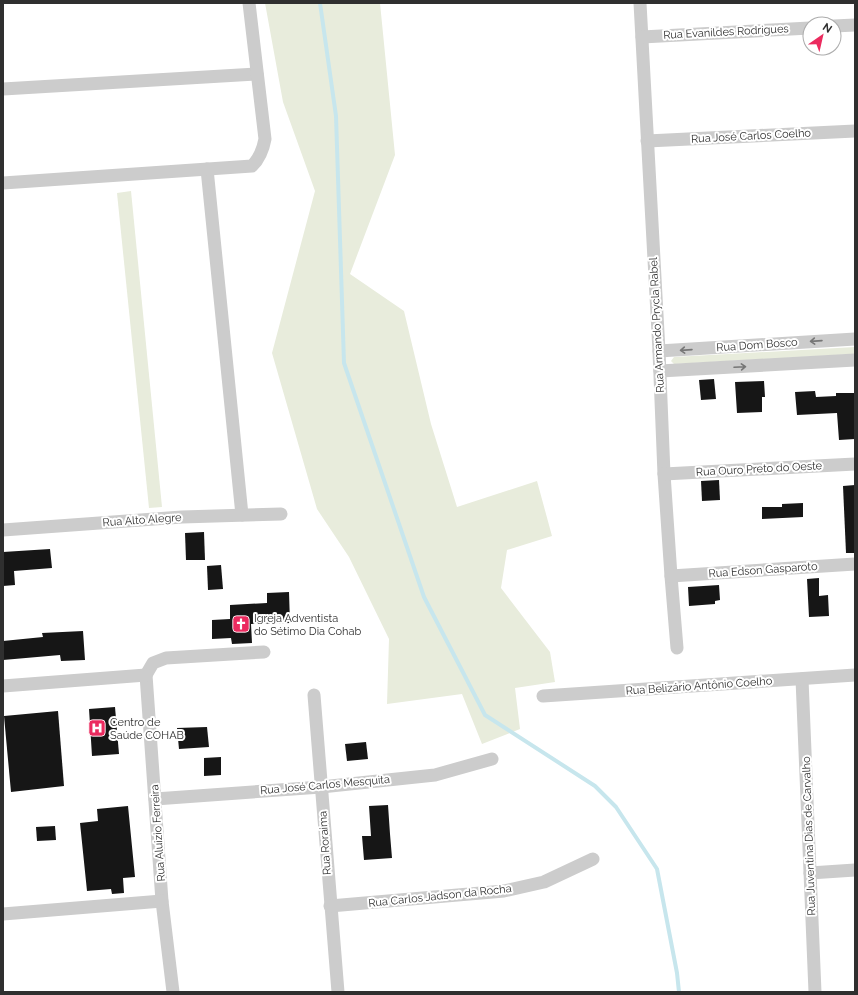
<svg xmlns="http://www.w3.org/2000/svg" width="858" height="995" viewBox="0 0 858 995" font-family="Raleway,sans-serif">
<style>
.green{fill:#e8ecdc}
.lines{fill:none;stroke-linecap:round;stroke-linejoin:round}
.stream{stroke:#c7e6ed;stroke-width:4}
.building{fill:#161616}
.minor{stroke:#ccc;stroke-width:13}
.oneway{stroke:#767676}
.labels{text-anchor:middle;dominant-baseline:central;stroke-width:4;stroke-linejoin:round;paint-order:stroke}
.street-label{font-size:11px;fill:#2f2f2f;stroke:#fff}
.poi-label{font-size:11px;fill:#2f2f2f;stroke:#fff;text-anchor:start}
</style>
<rect width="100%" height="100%" fill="#fff"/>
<!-- green -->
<g class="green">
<polygon points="265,3 380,3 395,155 350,274 404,311 431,424 457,507 537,481 552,536 507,550 501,588 550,652 555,682 515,688 520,729 482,744 462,694 387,704 389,639 349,557 317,509 272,353 315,191 283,102"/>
<polygon points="131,191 162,507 149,508 117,193"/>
<polygon points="855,347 855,354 674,364 671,361 674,357"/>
</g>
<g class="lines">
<!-- stream -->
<polyline class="stream" points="320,3 336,116 344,363 424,597 485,715 595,786 616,807 657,869 677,973 679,992"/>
</g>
<!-- building -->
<g class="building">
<polygon points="714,379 716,399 701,400 699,380"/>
<polygon points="764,381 765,397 762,397 762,412 737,413 735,382"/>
<polygon points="815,391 816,397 836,396 836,393 855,393 855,439 839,440 837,413 797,415 795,392"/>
<polygon points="719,480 720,500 702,501 701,481"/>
<polygon points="855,485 855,553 846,553 843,486"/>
<polygon points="803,503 803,517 762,519 762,507 782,507 782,504"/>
<polygon points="204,532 205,560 186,560 185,533"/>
<polygon points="50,549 52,568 14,571 15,585 3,586 3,552"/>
<polygon points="221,565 223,589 208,590 207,566"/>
<polygon points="819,578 819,596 828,595 829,616 809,617 807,579"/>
<polygon points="719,585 720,600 715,601 715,604 689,606 688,587"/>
<polygon points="289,592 290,623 251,624 252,643 232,644 231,638 212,639 212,620 230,619 230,605 267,603 267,593"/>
<polygon points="83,631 85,660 61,661 60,655 3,660 3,641 43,637 42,633"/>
<polygon points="115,707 119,754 92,756 89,709"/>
<polygon points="58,711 64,786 11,792 4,716"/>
<polygon points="207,727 209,747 179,749 177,728"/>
<polygon points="366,742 368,759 347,761 345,744"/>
<polygon points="221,757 221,775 204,776 204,758"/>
<polygon points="388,805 390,834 392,858 364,860 362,836 371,836 369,806"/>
<polygon points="128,806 135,877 123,878 124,893 112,894 111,889 87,891 80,823 98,821 97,809"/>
<polygon points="55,826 56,840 37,841 36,827"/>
</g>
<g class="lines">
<!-- minor -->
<g class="minor">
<polyline points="640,3 659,351 664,474 671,576 677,648"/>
<polyline points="834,26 855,25"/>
<polyline points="642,37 810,28"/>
<polyline points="3,89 257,74"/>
<polyline points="647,141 855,131"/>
<polyline points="207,169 242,515"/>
<path d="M3 183 252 166C260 158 263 150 265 139L249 3"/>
<polyline points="659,351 855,339"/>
<polyline points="660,371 855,360"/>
<polyline points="664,474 855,464"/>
<polyline points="3,530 182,517 281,514"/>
<polyline points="671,576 855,564"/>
<polyline points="146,675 162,901 173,992"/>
<polyline points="146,675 153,663 166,658 264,652"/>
<polyline points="802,679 815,992"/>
<polyline points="3,686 146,675"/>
<polyline points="314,695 338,992"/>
<polyline points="543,696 855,675"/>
<polyline points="155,799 321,787 435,775 492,759"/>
<polyline points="810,873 855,870"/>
<polyline points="330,906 504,891 544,882 593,859"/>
<polyline points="3,914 162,901"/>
</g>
</g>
<!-- one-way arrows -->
<defs><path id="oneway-shaft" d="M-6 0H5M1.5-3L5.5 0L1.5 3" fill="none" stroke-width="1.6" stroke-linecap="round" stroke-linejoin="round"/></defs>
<g class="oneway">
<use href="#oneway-shaft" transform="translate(816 341) rotate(176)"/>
<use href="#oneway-shaft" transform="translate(686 350) rotate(176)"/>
<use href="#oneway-shaft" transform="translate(740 367) rotate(-3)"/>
</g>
<!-- icons -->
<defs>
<symbol id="church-square" viewBox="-11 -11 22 22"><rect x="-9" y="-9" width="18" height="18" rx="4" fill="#eb2b5f" stroke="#fff"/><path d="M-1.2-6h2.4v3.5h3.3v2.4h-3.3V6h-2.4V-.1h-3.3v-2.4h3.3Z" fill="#fff"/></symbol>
<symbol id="hospital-square" viewBox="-11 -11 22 22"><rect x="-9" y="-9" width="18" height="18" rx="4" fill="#eb2b5f" stroke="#fff"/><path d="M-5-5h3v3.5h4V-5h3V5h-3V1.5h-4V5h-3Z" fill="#fff"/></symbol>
</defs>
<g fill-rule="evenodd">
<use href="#church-square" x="231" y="614" width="20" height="20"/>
<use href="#hospital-square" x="87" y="718" width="20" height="20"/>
</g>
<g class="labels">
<!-- street labels -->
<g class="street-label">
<text transform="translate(726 32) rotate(-3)">Rua Evanildes Rodrigues</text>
<text transform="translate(751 136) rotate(-3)">Rua José Carlos Coelho</text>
<text transform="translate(657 325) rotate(-93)">Rua Armando Prycla Rabel</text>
<text transform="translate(757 345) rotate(-4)">Rua Dom Bosco</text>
<text transform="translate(759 469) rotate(-3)">Rua Ouro Preto do Oeste</text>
<text transform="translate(142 520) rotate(-4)">Rua Alto Alegre</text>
<text transform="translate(763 570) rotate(-4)">Rua Edson Gasparoto</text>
<text transform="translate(699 686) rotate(-4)">Rua Belizário Antônio Coelho</text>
<text transform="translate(325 785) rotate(-5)">Rua José Carlos Mesquita</text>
<text transform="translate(158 833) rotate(-94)">Rua Aluizio Ferreira</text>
<text transform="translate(809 836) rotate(-92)">Rua Juventina Dias de Carvalho</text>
<text transform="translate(325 843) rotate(-94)">Rua Roraima</text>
<text transform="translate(440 896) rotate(-6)">Rua Carlos Jadson da Rocha</text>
</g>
<!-- poi labels -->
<g class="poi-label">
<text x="254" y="618">Igreja Adventista<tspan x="254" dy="13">do Sétimo Dia Cohab</tspan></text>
<text x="110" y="722">Centro de<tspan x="110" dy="13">Saúde COHAB</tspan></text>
</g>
</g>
<!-- border -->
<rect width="858" height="995" fill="none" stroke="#2f2f2f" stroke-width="8"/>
<!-- north arrow -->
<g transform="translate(822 36) rotate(34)"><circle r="19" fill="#ffffff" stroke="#acacac"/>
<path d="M0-3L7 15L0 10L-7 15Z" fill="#eb2b5f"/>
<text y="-6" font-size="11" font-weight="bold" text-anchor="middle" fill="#2f2f2f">N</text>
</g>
</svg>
